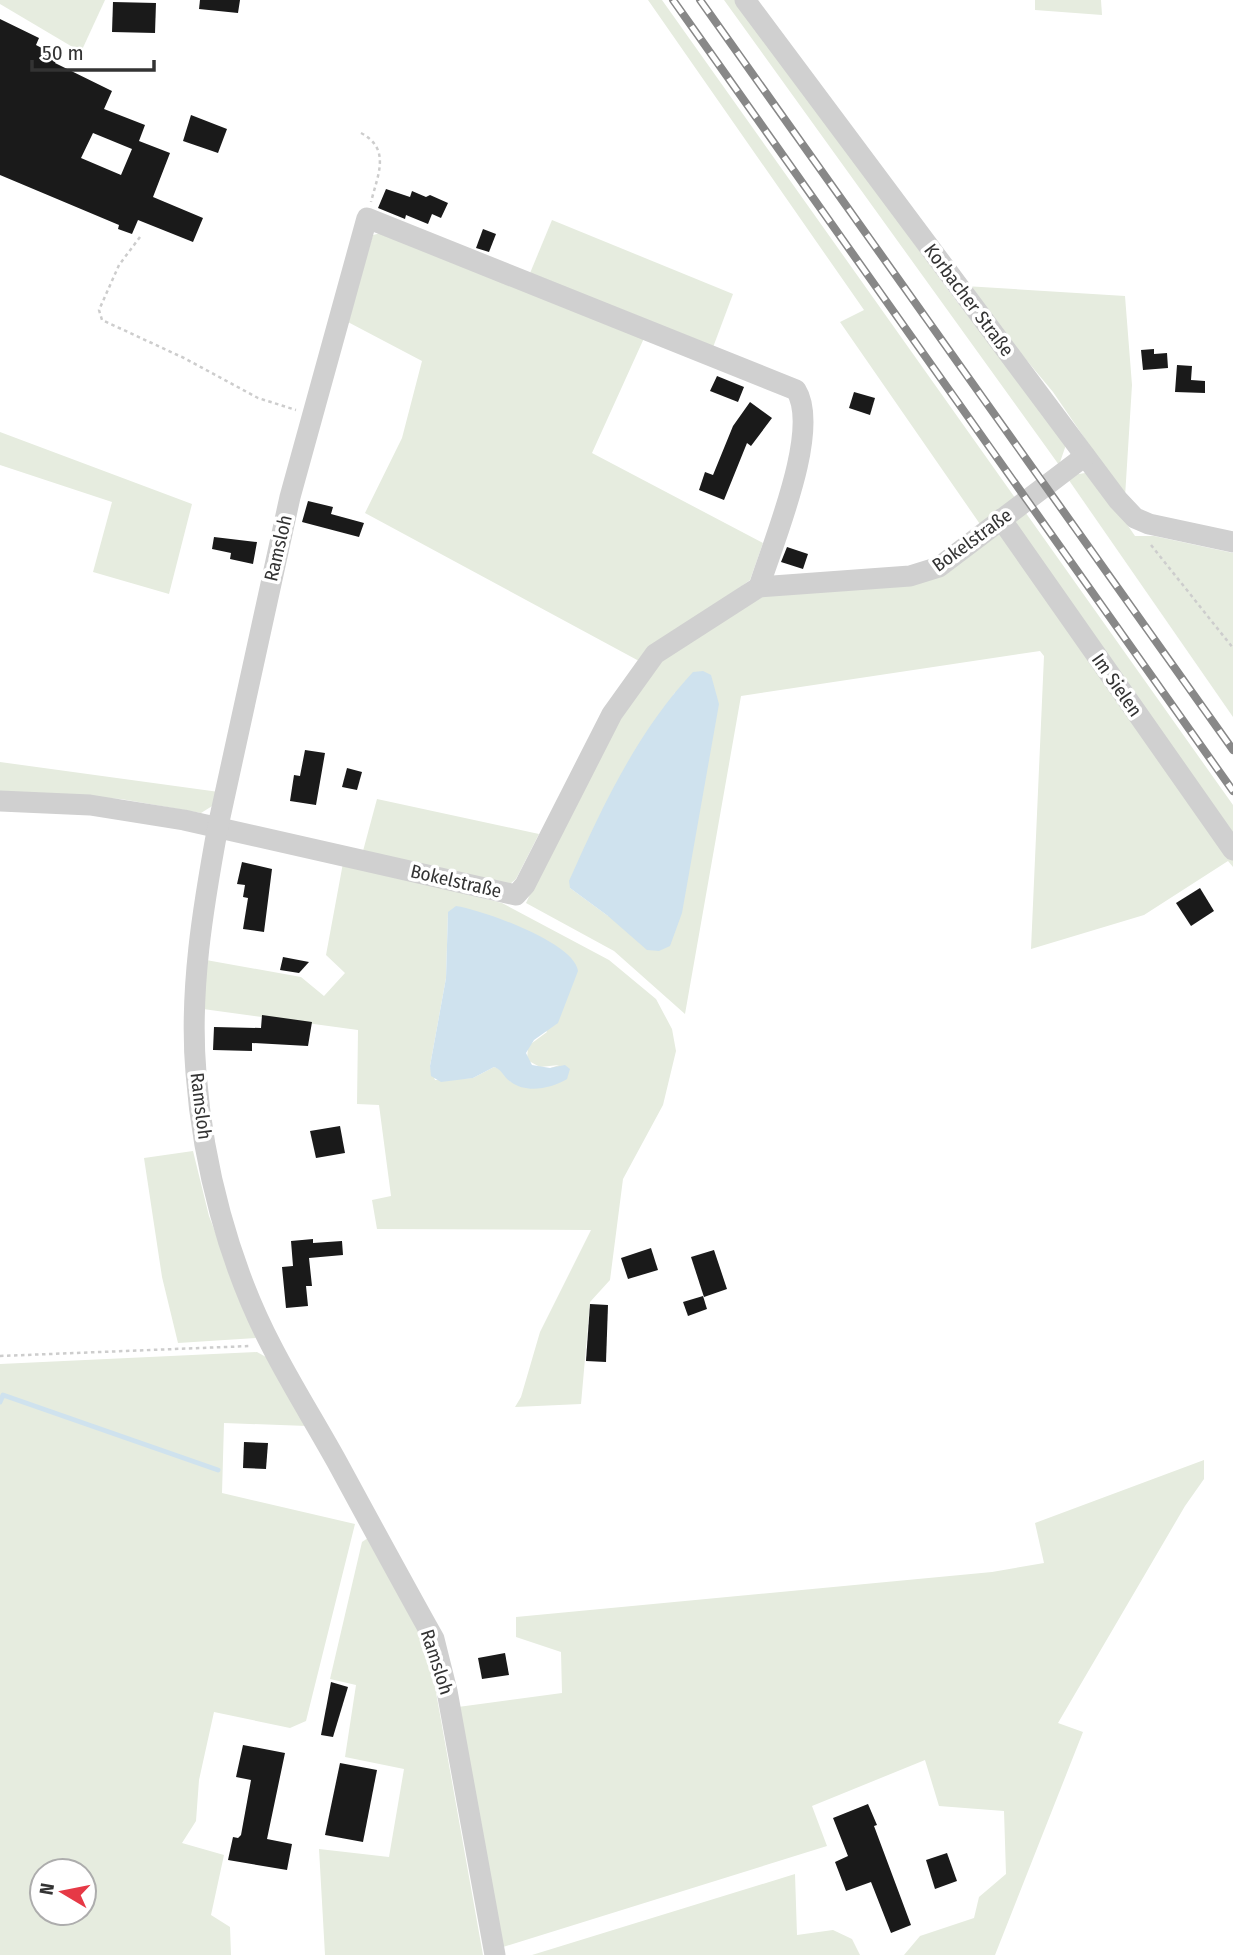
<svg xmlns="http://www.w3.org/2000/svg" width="1233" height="1955" viewBox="0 0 1233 1955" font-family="'Fira Sans Condensed',sans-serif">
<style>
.green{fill:#e6ecdf;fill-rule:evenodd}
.water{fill:#cfe2ee}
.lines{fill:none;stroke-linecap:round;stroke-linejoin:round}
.stream{stroke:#cfe2ee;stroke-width:5}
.building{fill:#1a1a1a;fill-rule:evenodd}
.path{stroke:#cdcdcd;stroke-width:2.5;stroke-dasharray:3.5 3.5;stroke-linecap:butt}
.minor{stroke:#d0d0d0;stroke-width:21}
.rail-casing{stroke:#888;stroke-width:8}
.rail{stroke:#fff;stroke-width:5;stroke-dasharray:16;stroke-linecap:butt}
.labels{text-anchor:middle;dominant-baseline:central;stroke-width:7;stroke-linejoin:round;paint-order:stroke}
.street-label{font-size:19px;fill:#333;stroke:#fff}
</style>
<rect width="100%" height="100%" fill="#fff"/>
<!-- green -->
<g class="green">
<polygon points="0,0 105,0 81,52 0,4"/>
<path d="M648 0H662L1233 805V867L1228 861 1144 915 1031 949 1044 656 1040 651 741 696 685 1014 614 951 526 903 595 757 661 659 760 595 899 586 991 540 840 322 864 310ZM675 692 608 916 570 888Z"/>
<polygon points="724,0 736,0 954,298 1067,442 1059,465"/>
<polygon points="1035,0 1101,0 1102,15 1035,10"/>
<polygon points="552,220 733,294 712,350 528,278"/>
<polygon points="381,233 645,336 592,453 763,543 750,580 639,661 365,513 402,438 422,361 346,321 373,235"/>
<polygon points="965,286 1125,296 1132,385 1125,497 1053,392"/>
<polygon points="0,432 192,504 169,594 93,572 112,502 0,465"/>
<polygon points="1085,473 1098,482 1135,536 1154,536 1233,553 1233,717 1066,476"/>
<polygon points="0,762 219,792 217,803 201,813 121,799 0,792"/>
<polygon points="377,799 539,834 516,879 510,884 363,851"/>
<path d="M343 863 502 903 609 960 656 999 672 1029 676 1051 663 1105 623 1179 610 1280 590 1302 581 1404 515 1407 521 1397 540 1332 591 1230 377 1229 372 1200 391 1196 379 1105 357 1104 358 1030 203 1009 206 960 301 977 324 996 345 973 326 955ZM448 912 547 1032 528 1046 527 1060 540 1067 559 1065 511 1082 500 1069 494 1067 473 1078 435 1080 430 1066 446 978Z"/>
<polygon points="193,1151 209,1216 256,1338 178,1343 162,1277 144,1158"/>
<path d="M257 1352 266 1357 307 1426 224 1423 222 1493 355 1524 306 1721 290 1728 214 1712 199 1780 196 1821 182 1843 224 1855 211 1915 230 1927 231 1955H0V1364ZM42 1871H84V1913H42Z"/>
<polygon points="1204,1460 1204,1479 1185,1506 1058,1723 1083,1732 995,1955 904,1955 920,1936 974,1918 979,1897 1006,1874 1004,1811 939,1806 925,1760 812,1806 827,1846 503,1947 458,1707 562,1693 561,1652 516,1637 516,1617 992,1572 1044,1563 1035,1523"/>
<polygon points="368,1538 427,1642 483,1955 325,1955 319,1849 389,1857 404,1769 345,1757 356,1685 330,1679 362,1542"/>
<polygon points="795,1874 797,1935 833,1930 852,1939 860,1955 532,1955"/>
</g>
<!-- water -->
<g class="water">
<path d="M703 671 711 675 719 704 682 913 670 946 659 951 647 950 608 916 570 888 569 881C602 807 637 732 693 672Z"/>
<path d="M456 906C483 910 575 943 578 971L558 1023 534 1040 526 1053 532 1065 550 1068 565 1065 570 1069 567 1079C552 1088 527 1094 511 1082 503 1077 503 1070 494 1067L473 1078 441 1082 431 1076 430 1066 446 978 448 912Z"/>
</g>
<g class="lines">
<!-- stream -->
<polyline class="stream" points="0,1402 3,1395 218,1470"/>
</g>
<!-- building -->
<g class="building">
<polygon points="200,0 240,0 238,13 199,9"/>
<polygon points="113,2 156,3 155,33 112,32"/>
<path d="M0 19 39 38 36 45 59 57 55 63 112 91 104 109 145 125 139 141 170 153 153 197 203 218 193 242 138 220 132 234 118 229 119 225 0 175ZM93 133 132 149 121 175 81 158Z"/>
<polygon points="191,115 227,129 218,153 183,141"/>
<polygon points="386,189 410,197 412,191 426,197 430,195 448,203 441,218 432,214 428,224 406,215 405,219 378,208"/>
<polygon points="483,229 496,234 489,252 476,248"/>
<polygon points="1154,349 1154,354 1167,353 1168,368 1143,370 1141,350"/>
<polygon points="1177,365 1192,366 1191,380 1205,381 1205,393 1175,392"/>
<polygon points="717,376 744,387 738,402 710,391"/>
<polygon points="854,392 875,398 870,415 849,408"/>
<polygon points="750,402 772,418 751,446 747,443 724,500 699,490 705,472 713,475 733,426"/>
<polygon points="308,501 333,507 331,514 364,523 359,537 302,522"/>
<polygon points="214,537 257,542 253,564 230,559 231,553 212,549"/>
<polygon points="787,547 808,554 803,569 781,562"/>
<polygon points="305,750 325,753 316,805 290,801 294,775 300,776"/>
<polygon points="347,768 362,772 357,790 342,787"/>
<polygon points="242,862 272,869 264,932 243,929 248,898 243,897 245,885 237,884"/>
<polygon points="1200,888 1214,911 1191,926 1176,903"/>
<polygon points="283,957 309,962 299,973 280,970"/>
<polygon points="262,1015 312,1022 308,1046 252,1043 252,1051 213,1050 214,1027 261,1028"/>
<polygon points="340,1126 345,1153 316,1158 310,1131"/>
<polygon points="313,1239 313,1243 342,1241 343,1255 309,1258 312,1286 306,1286 308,1306 286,1308 282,1267 293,1266 291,1241"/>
<polygon points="651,1248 658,1270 628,1279 621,1258"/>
<polygon points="714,1250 727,1289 704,1297 691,1257"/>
<polygon points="703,1296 707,1309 688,1316 683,1302"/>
<polygon points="590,1304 608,1305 606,1362 586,1361"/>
<polygon points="244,1442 268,1443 266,1469 243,1468"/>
<polygon points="505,1653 509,1675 482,1679 478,1658"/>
<polygon points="331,1682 348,1687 333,1737 321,1735"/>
<polygon points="243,1745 285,1753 267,1839 292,1844 287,1870 228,1860 233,1837 238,1838 241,1835 251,1780 236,1777"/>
<polygon points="340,1763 377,1770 363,1842 325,1835"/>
<polygon points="868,1804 877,1825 874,1826 911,1925 891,1933 871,1882 846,1891 835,1862 848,1856 833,1818"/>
<polygon points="947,1853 957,1881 935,1889 926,1860"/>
</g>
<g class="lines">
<!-- path -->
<g class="path">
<path d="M361 133C391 149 378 174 371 202"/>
<polyline points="140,237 119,265 99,310 102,320 184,358 258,398 296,410"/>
<polyline points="1151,545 1233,648"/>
<polyline points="0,1356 250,1346"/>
</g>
<!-- minor -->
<g class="minor">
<polyline points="745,0 1118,500 1135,518 1149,524 1233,542"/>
<polyline points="1001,519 1233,850"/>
<polyline points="0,801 90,805 184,820 516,895 525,885 612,714 655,654 759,587 910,576 939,567 1085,456"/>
<path d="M495 1955 447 1691 434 1639C401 1580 369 1521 337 1462 316 1424 292 1386 272 1347 229 1265 203 1166 196 1073 189 991 203 907 218 826L290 497 367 218 796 390C821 430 773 542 759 587"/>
</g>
<defs>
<g id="rail">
<polyline points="673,0 1233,791"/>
<polyline points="700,0 1233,750"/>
</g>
</defs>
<!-- rail casing -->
<use href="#rail" class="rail-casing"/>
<!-- rail -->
<use href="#rail" class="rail"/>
</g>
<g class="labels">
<!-- street labels -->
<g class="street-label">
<text transform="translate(969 300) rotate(53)">Korbacher Straße</text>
<text transform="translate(972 540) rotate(-36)">Bokelstraße</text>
<text transform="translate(278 548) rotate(-77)">Ramsloh</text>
<text transform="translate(1117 685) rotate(55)">Im Sielen</text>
<text transform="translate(456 881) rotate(13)">Bokelstraße</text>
<text transform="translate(201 1106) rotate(83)">Ramsloh</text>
<text transform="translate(437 1662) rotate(72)">Ramsloh</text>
</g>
</g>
<!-- north arrow -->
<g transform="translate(63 1892) rotate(280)"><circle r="33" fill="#ffffff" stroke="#adadad" stroke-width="2"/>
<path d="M0-5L12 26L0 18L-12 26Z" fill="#e63946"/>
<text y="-10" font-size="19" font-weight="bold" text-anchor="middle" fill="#333333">N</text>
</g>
<!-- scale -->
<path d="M32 60v10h122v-10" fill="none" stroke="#333333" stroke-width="3.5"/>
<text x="42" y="60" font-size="21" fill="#333333" stroke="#ffffff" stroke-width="5" paint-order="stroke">50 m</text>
</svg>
